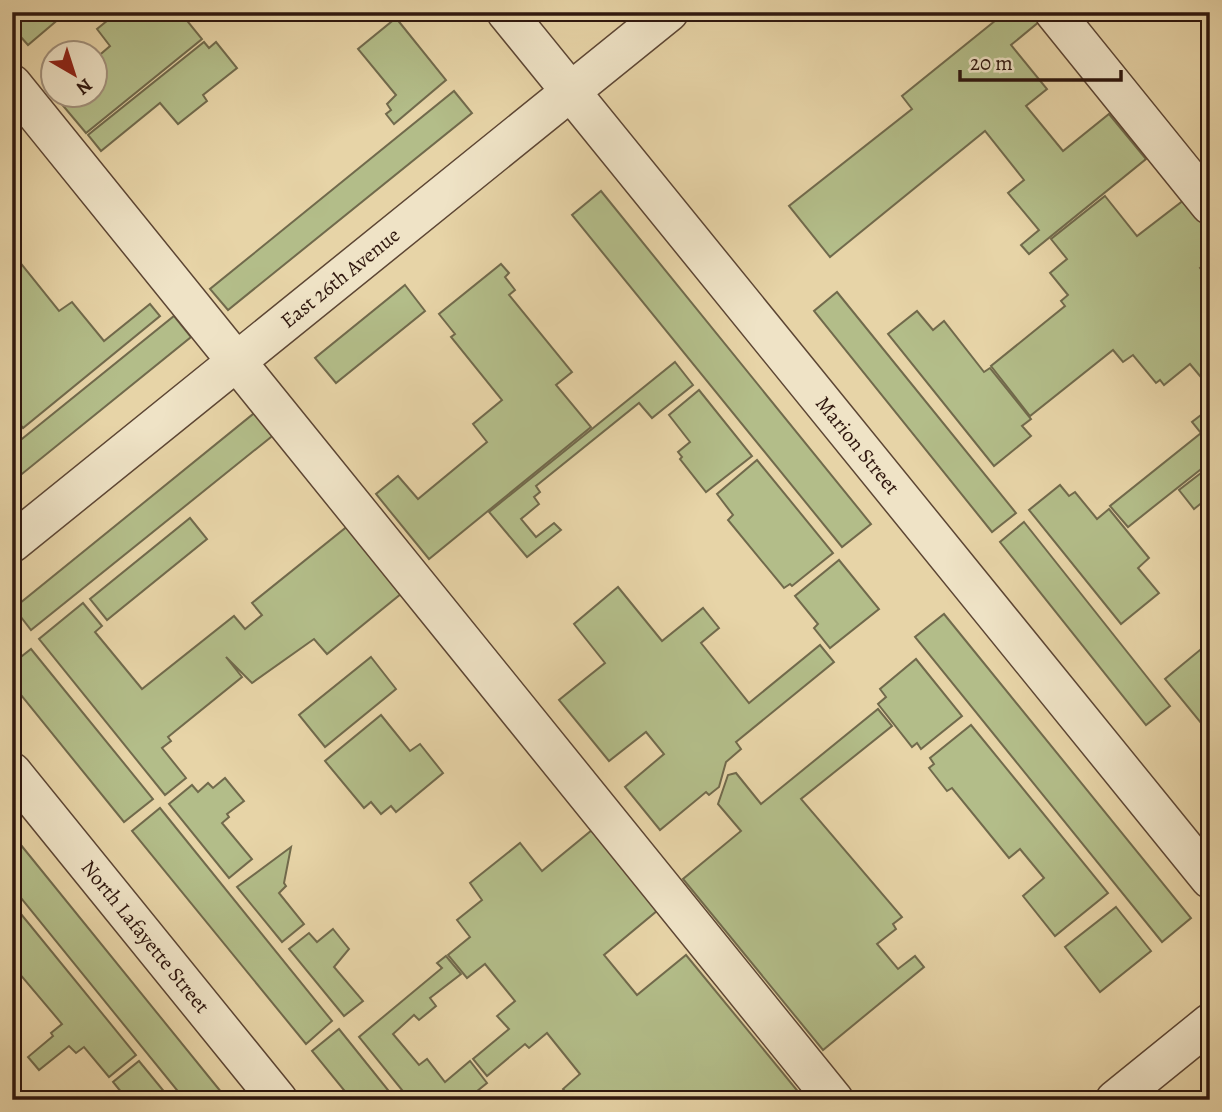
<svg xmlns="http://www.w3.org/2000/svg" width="1222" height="1112" viewBox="0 0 1222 1112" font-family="Alegreya,serif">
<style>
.green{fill:#b3bd89;stroke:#716a4c;stroke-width:2}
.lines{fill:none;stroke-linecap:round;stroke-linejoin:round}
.minor-casing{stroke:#5d4634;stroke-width:41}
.minor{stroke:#efe3c6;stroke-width:38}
.labels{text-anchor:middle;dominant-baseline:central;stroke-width:5;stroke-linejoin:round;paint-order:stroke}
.street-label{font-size:21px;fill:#2f170e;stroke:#efe3c6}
</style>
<rect width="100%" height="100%" fill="#e7d4a7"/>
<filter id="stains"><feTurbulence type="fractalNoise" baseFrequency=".00286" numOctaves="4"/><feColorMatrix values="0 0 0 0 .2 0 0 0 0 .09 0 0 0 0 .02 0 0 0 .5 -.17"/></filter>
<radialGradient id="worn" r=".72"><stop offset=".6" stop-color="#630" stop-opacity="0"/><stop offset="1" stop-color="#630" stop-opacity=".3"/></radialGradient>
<!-- green -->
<g class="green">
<polygon points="12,12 67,12 28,45 12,27"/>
<polygon points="118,12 180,12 202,39 86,133 54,95 94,94 95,59 110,46 97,29"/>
<polygon points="1006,12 1033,12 1040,21 1011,45 1047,89 1026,106 1063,151 1109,114 1146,159 1029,254 1021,245 1039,230 1008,193 1024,180 985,131 830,257 789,206 912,109 902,96"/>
<polygon points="396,18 446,80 394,124 386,114 391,110 387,104 396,95 358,49"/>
<polygon points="204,42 209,48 216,42 237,68 203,95 207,101 178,124 160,103 101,151 88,135"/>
<polygon points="454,91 472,113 228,310 210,289"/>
<polygon points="601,191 871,524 842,547 572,215"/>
<polygon points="1105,196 1137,236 1184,200 1210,232 1210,260 1200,268 1210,281 1210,388 1190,364 1164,385 1160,380 1156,383 1133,355 1123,362 1113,350 1030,416 991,366 1065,306 1061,301 1068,295 1050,273 1067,259 1051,239"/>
<polygon points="12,239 20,250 14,255 59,311 72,302 104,341 150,304 160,316 23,428 12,415"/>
<polygon points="501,264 509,273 505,277 515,290 509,295 572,372 556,385 591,427 429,559 376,494 398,476 418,499 487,442 473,424 502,400 451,337 455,334 439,314"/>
<polygon points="405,285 425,311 336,383 315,358"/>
<polygon points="837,292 1016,513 992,532 814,311"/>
<polygon points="917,311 933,330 944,321 984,372 990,368 1031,419 1022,426 1031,436 994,466 888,334"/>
<polygon points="174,316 191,337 12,482 12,447"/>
<polygon points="675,362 693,385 652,418 639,403 536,486 540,492 534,497 539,504 521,519 536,537 554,523 561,530 527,557 489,512"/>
<polygon points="699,390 752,456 706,492 680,459 682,457 678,452 690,442 669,415"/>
<polygon points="1210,408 1210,462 1128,527 1110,506 1201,433 1192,422"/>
<polygon points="258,410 276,433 31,630 14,608"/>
<polygon points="757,460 833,553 792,586 790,584 784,588 728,520 733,515 717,494"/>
<polygon points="1210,466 1210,487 1204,492 1209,497 1194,509 1179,490"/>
<polygon points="1060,485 1069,496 1075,492 1097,519 1109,509 1149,558 1138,568 1159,593 1121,624 1029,510"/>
<polygon points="190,518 207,539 107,620 90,599"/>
<polygon points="1024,522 1170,706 1146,725 1000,542"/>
<polygon points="349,525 402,593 327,654 314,639 252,683 226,657 242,677 168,737 171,741 162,748 186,778 165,795 39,639 83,603 102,626 95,632 142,689 234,616 245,629 262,615 252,603"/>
<polygon points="839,560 879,609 830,648 814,628 818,624 795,596"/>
<polygon points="618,587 662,641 703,608 719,628 701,643 749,703 820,645 834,662 736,742 741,749 726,762 719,787 709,795 706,792 660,830 625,787 664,754 646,732 609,761 559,700 605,663 574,624"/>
<polygon points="944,614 1191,918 1162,942 915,637"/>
<polygon points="1206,645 1210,646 1210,734 1165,679"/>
<polygon points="31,649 153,799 124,822 12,684 12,664"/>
<polygon points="371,657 396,689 325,747 299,715"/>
<polygon points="916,659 962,716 921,749 917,743 912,747 878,704 886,697 880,689"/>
<polygon points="878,709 892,726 801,799 902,917 893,924 896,929 877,944 898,969 915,956 924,967 823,1050 683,879 741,831 718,804 728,775 736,773 761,804"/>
<polygon points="381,715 410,751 420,744 443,773 396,812 391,806 381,814 371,802 364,808 325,761"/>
<polygon points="971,725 1108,893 1055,936 1023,896 1044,878 1020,849 1009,858 952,788 947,791 929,768 934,764 930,758"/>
<polygon points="225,778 244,801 227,814 229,817 222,823 252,859 229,878 169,804 192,785 198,792 208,783 213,788"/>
<polygon points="160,808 332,1021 306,1044 132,831"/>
<polygon points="592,830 658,910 604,955 637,995 686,955 805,1100 572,1100 563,1089 580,1074 547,1033 529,1048 525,1044 487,1076 473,1059 509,1029 497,1016 515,1001 485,964 467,978 448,955 470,937 457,920 482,900 470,883 520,843 542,871"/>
<polygon points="12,834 226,1098 224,1100 185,1100 12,887"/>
<polygon points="291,847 284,883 286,886 279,893 304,924 282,942 237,887"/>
<polygon points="12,903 136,1055 109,1077 84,1047 76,1053 69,1046 39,1070 28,1057 53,1036 51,1033 62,1024 19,973 12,978"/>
<polygon points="1116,907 1151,951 1100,992 1065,947"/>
<polygon points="333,929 349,949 334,967 363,1001 344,1016 289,949 309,933 317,942"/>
<polygon points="446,956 461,974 430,998 436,1006 419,1020 414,1015 393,1034 419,1065 427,1059 445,1082 470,1061 487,1083 466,1100 410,1100 359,1037 442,968 437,963"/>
<polygon points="339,1029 396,1100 352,1100 312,1051"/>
<polygon points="139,1061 171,1100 124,1100 126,1098 113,1082"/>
</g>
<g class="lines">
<defs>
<g id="minor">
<path id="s1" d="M506 12 1210 879"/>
<polyline points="1054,12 1210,205"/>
<polyline points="12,84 834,1100"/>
<path id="s2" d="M12 543 669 12"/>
<path id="s3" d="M12 772 278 1100"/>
<polyline points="1115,1100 1210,1023"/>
</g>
</defs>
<!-- minor casing -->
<use href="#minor" class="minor-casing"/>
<!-- minor -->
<use href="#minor" class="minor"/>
</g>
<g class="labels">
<!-- street labels -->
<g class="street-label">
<text stroke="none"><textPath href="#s2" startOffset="422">East 26th Avenue</textPath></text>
<text stroke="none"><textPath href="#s1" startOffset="558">Marion Street</textPath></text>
<text stroke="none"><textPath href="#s3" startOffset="212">North Lafayette Street</textPath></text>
</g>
</g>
<!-- margin -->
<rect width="1222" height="1112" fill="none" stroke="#e7d4a7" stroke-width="42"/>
<rect x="14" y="14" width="1194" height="1084" fill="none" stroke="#2f170e" stroke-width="3.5"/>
<rect x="21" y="21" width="1180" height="1070" fill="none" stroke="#2f170e" stroke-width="2"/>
<!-- north arrow -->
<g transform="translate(74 74) rotate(141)"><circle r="33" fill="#efe3c6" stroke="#a2917c" stroke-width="2"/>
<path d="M0-5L12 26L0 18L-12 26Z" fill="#8f2418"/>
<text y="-10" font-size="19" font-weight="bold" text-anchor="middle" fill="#2f170e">N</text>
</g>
<!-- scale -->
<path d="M960 70v10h161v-10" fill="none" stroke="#2f170e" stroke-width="3.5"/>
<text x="970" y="70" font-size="21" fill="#2f170e" stroke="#efe3c6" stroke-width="5" paint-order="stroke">20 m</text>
<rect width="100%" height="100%" filter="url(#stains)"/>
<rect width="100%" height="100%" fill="url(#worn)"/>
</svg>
